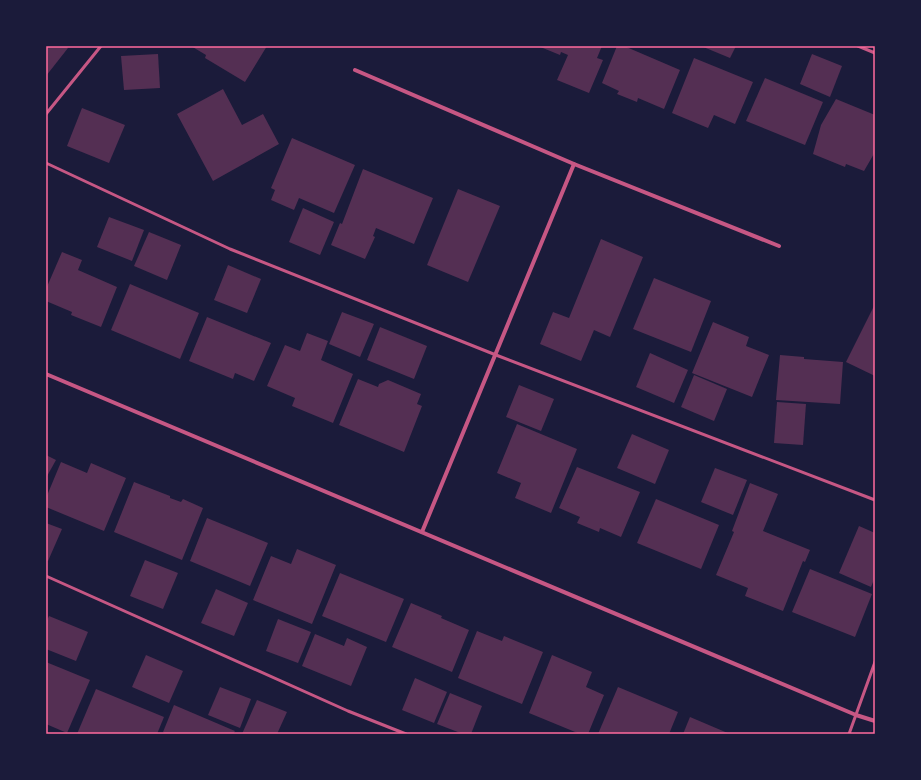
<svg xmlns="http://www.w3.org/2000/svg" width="921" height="780" viewBox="0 0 921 780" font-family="'Fira Sans Condensed',sans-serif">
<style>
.building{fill:#542f53}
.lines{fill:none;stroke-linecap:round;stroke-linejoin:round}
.service{stroke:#c65784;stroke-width:3}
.minor{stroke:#c65784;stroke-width:4}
.neatline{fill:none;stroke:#ff6b9d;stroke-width:1.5}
</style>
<rect width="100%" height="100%" fill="#1b1b3a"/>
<!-- building -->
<g class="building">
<polygon points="46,46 66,46 68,48 46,76"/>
<polygon points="191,46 267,46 245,82 205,58 206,55"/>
<polygon points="538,46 602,46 597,58 603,60 589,93 557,80 568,55 561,52 560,55"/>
<polygon points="617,46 624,46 680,70 664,109 638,98 637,102 617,94 619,91 602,83"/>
<polygon points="701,46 736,46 730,58"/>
<polygon points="158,54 160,88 124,90 121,56"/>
<polygon points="812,54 842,66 830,97 800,84"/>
<polygon points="694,58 753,82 735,124 714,115 708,128 672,113"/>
<polygon points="765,78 823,102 805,145 746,121"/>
<polygon points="223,89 242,125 263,114 279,144 213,181 177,114"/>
<polygon points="836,99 875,115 875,152 864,171 846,164 845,167 813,154 821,125"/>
<polygon points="82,108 125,125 109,163 67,146"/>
<polygon points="292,138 355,165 334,213 299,198 294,210 271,200 275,190 271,188"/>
<polygon points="363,169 433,198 414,244 376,228 373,236 375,237 365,259 331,245 340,223 342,224"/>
<polygon points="458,189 500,206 468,282 427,265"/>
<polygon points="303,208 334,222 320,255 289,242"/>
<polygon points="109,217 144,230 132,261 97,247"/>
<polygon points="149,232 181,245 167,280 134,266"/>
<polygon points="601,239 643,257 610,337 594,330 581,361 540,344 553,312 569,318"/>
<polygon points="62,252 82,260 78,270 117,287 101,327 71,315 72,312 46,301 46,289"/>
<polygon points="228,265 261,279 247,313 214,300"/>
<polygon points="654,278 711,301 691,352 633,329"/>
<polygon points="130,284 199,313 180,359 111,330"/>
<polygon points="875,304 875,376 846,362"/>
<polygon points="342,312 374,324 360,357 329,344"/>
<polygon points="207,317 271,343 254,381 235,373 233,379 189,361"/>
<polygon points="713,322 749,337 746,346 769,355 752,397 692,373"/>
<polygon points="380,327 427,346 414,379 367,360"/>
<polygon points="307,333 328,341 321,360 353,374 333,423 292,406 295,398 267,386 285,345 300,351"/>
<polygon points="650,353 688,370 674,403 636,387"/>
<polygon points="780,355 804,357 804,359 843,362 840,404 776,400"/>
<polygon points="694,375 727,389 714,421 681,407"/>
<polygon points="358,379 378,387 379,384 388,380 421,394 417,404 422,406 404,452 339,425"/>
<polygon points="519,385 554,399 541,431 506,417"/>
<polygon points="777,402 806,404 803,445 774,443"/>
<polygon points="517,424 577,449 551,513 515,498 521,483 497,473"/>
<polygon points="632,434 669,450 655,484 617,468"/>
<polygon points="46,455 56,460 46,478"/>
<polygon points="61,462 87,473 91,463 126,478 104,531 46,507 46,498"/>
<polygon points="577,467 640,492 621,537 600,528 599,532 577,523 580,517 559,508"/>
<polygon points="715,468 747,480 733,515 701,502"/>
<polygon points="134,482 170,496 170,498 181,502 183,499 203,508 182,560 114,532"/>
<polygon points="750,483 778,494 763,531 810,550 805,562 803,561 783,611 745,596 748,588 716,575 734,532 732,531"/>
<polygon points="656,499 719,525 701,569 637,543"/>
<polygon points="207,518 268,543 250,586 190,561"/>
<polygon points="46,523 62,529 48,561 46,560"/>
<polygon points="859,526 875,533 875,577 871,587 839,573"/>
<polygon points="297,549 336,565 312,624 253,600 271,556 291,564"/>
<polygon points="145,560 178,573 163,609 130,596"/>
<polygon points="810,569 872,594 855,637 792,612"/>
<polygon points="340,573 404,599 386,642 322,616"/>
<polygon points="216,589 248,603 234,636 201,623"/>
<polygon points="411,603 442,616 441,618 469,630 452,672 392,647"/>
<polygon points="49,616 88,632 76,661 46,649 46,623"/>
<polygon points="278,619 311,632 298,663 266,651"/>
<polygon points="477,631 502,641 504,636 543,652 522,704 458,678"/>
<polygon points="315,634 344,646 347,638 367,647 351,686 302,666"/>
<polygon points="146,655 183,671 169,703 132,687"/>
<polygon points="552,655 592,672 586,687 604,695 588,734 580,734 529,713"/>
<polygon points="46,662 90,680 67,733 46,724"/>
<polygon points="415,678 447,692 434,723 402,710"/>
<polygon points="220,687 251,699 240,728 208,715"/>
<polygon points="618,687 678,712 669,734 598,734"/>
<polygon points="96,689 164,717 157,734 77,734"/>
<polygon points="450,693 482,706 471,734 463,734 437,724"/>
<polygon points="257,700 287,712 277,734 242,734"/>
<polygon points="174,705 235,731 233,734 166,734 163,732"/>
<polygon points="690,717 730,734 683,734"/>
</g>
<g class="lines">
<!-- service -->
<g class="service">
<polyline points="858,46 875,53"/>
<polyline points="46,114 101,46"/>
<polyline points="46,163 230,249 496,355 875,500"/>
<polyline points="46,576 348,711 406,734"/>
<polyline points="849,734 875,662"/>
</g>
<!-- minor -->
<g class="minor">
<polyline points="355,70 574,164 779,246"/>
<polyline points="46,374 856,715 875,721"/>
<polyline points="422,532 574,164"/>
</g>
</g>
<!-- border -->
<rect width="921" height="780" fill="none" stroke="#1b1b3a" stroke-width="94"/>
<rect x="47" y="47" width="827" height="686" class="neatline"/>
</svg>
